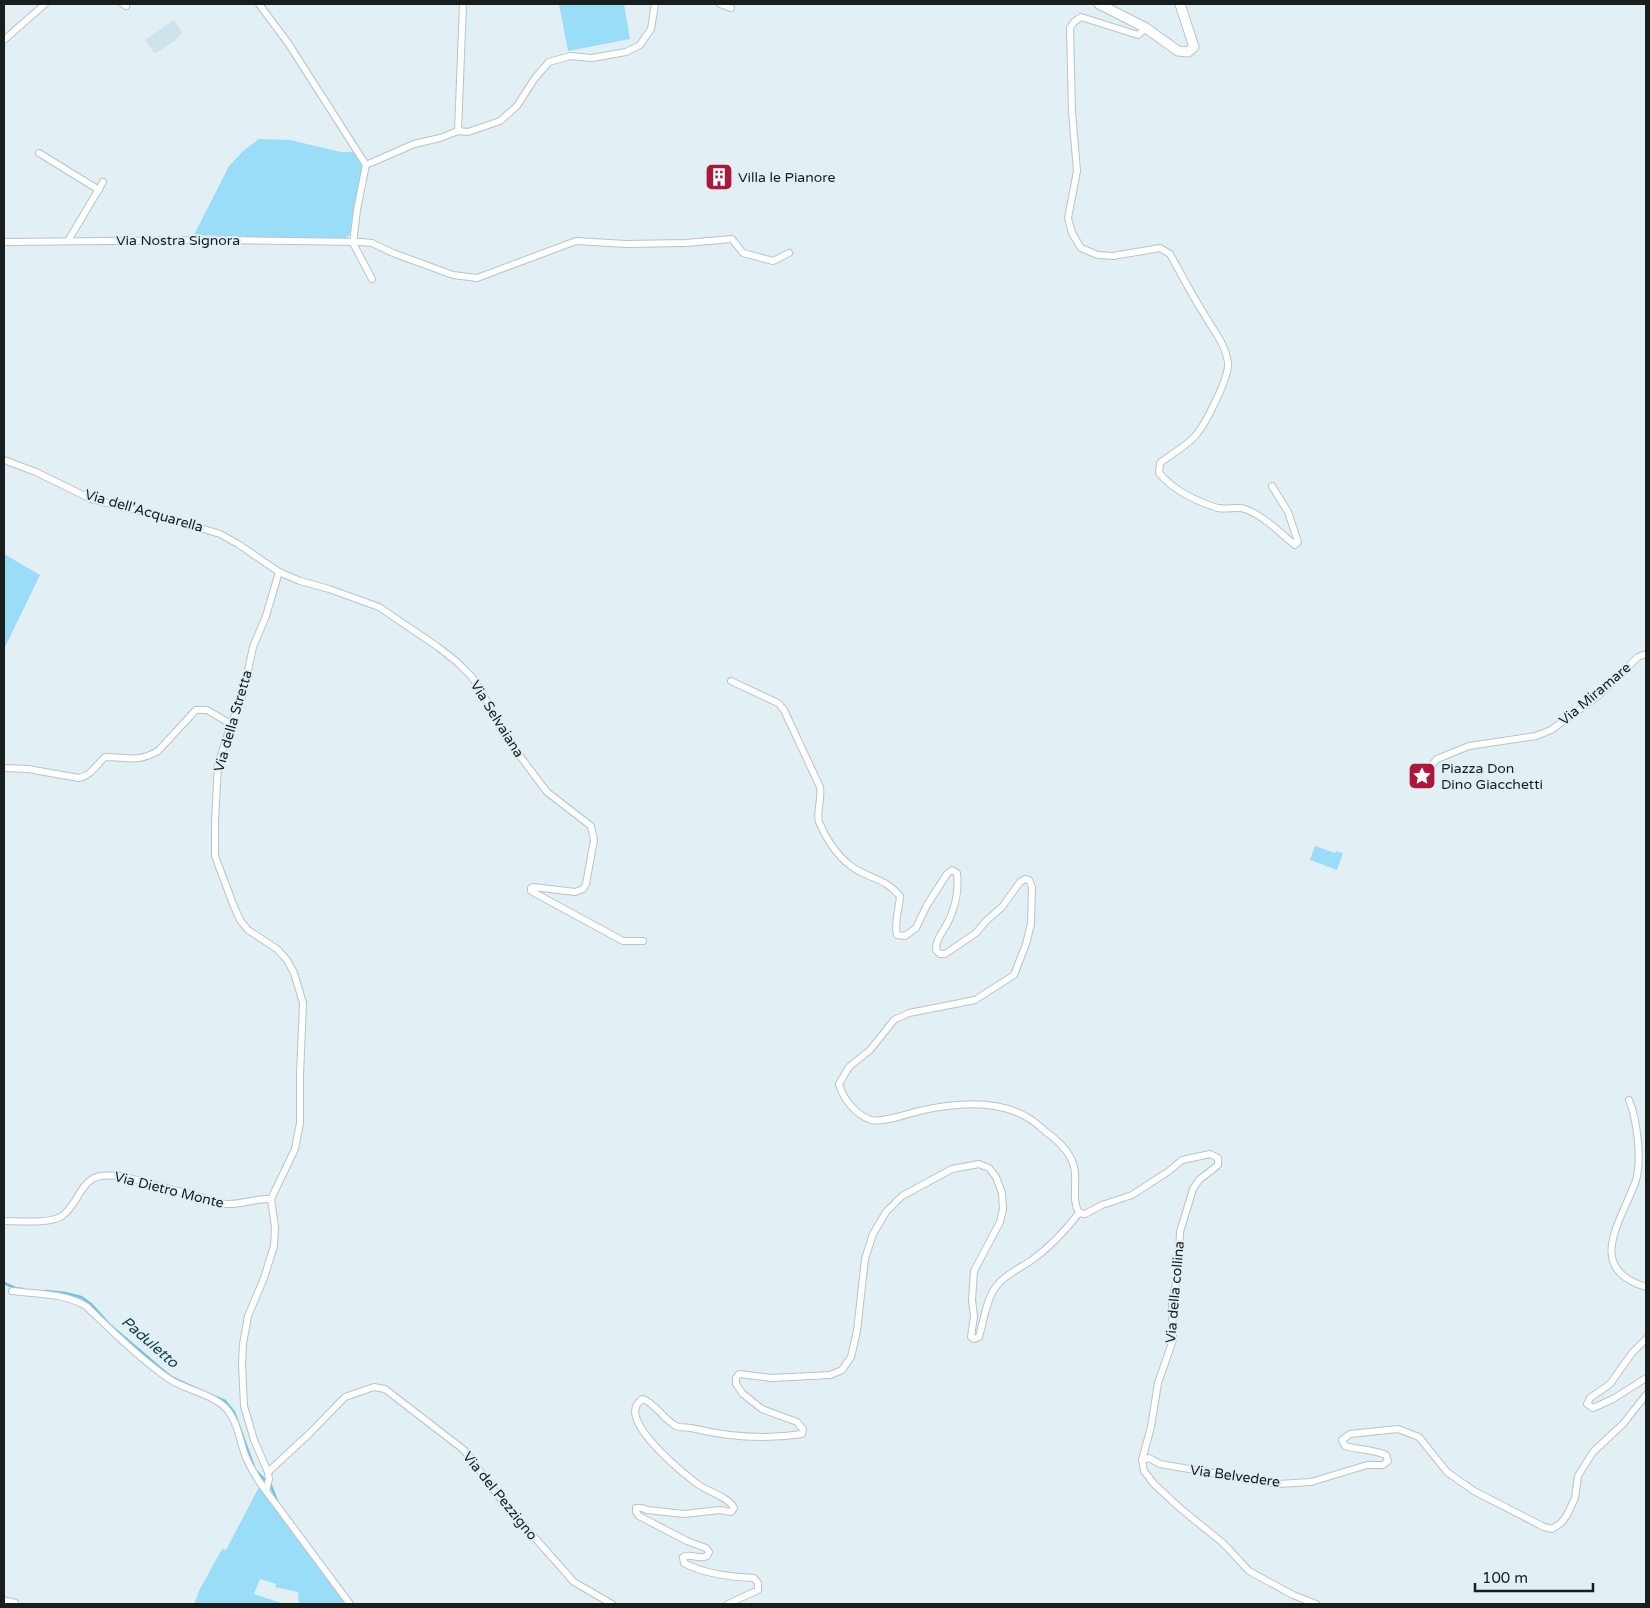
<svg xmlns="http://www.w3.org/2000/svg" width="1650" height="1608" viewBox="0 0 1650 1608" font-family="'Varela Round',sans-serif">
<style>
.built{fill:#cfe3ec}
.green{fill:#9addf8}
.lines{fill:none;stroke-linecap:round;stroke-linejoin:round}
.stream{stroke:#6cc4e5;stroke-width:2.5}
.street-casing{stroke:#b8c4c9;stroke-width:8}
.secondary-casing{stroke:#b8c4c9;stroke-width:11}
.street{stroke:#fff;stroke-width:6}
.secondary{stroke:#fff;stroke-width:9}
.labels{text-anchor:middle;dominant-baseline:central;stroke-width:4;stroke-linejoin:round;paint-order:stroke}
.poi-label{font-size:14px;fill:#181d1e;stroke:#e2eff4;text-anchor:start}
.street-label{font-size:14px;fill:#181d1e;stroke:#e2eff4}
.water-label{font-size:15px;font-style:italic;fill:#123a49;stroke:#e2eff4}
</style>
<rect width="100%" height="100%" fill="#e2eff4"/>
<!-- built -->
<polygon class="built" points="174,20 182,32 177,39 159,51 154,53 145,40"/>
<!-- green -->
<g class="green">
<polygon points="559,4 624,4 630,39 568,51"/>
<polygon points="259,139 290,140 341,152 355,152 364,164 350,234 345,240 194,235 229,166 243,151"/>
<polygon points="4,554 40,575 4,649"/>
<polygon points="1315,846 1335,853 1336,851 1343,853 1337,870 1310,860"/>
<polygon points="259,1487 340,1596 350,1604 299,1604 298,1592 275,1587 276,1584 260,1579 254,1594 284,1604 194,1604 200,1589 222,1549 226,1550"/>
</g>
<g class="lines">
<!-- stream -->
<g class="stream">
<polyline points="4,1283 15,1288 23,1289"/>
<polyline points="46,1291 65,1293 81,1297 91,1304 111,1326 171,1377 197,1389"/>
<polyline points="211,1395 225,1401 234,1412 255,1470 271,1486 277,1501"/>
</g>
<defs>
<g id="street">
<polyline points="123,4 126,6"/>
<polyline points="259,4 288,43 366,165"/>
<polyline points="720,4 731,8"/>
<path d="M1146 28 1138 35 1081 17 1074 22 1070 28 1072 112 1077 171 1068 218 1072 233 1081 248 1098 255 1113 256 1160 248 1170 254C1181 274 1192 295 1204 314 1213 330 1225 343 1228 362 1230 376 1206 423 1196 435 1188 445 1170 455 1160 463L1159 473C1173 490 1197 502 1218 508 1227 510 1237 506 1245 509 1264 516 1279 532 1295 545L1298 542 1288 512 1272 486"/>
<polyline points="4,40 45,4"/>
<polyline points="458,131 463,4"/>
<polyline points="39,153 99,190"/>
<polyline points="366,165 414,144 440,138 458,131 468,132 500,121 517,106 535,78 549,62 570,56 592,58 626,52 640,45 651,29 655,4"/>
<polyline points="68,241 103,182"/>
<polyline points="4,242 212,240 361,242 372,243 393,253 453,275 477,278 576,241 626,244 686,243 732,239 743,253 773,261 789,253"/>
<polyline points="353,243 357,210 366,165"/>
<polyline points="353,243 372,279"/>
<polyline points="4,460 36,472 91,499 161,516 220,534 238,544 279,572 300,581 329,589 379,607 438,647 457,662 472,677 490,706 504,735 547,792 591,826 594,840 586,884 583,889 575,892 533,887 531,888 531,891 623,941 643,941"/>
<path d="M731 681 778 703 784 710 820 787C822 799 816 813 819 822 825 837 837 856 851 866 868 879 884 877 900 896 899 910 894 922 897 935L905 936 916 928 927 905 947 874 952 870 957 873C959 890 955 909 947 924 942 933 936 939 936 950L940 954H945L976 933 986 921 1002 907 1020 882 1025 879 1029 880 1032 887 1031 924 1026 944 1014 975 975 1000 909 1013 894 1020 870 1050 849 1067 839 1084C843 1099 856 1115 871 1120 882 1123 907 1114 919 1111 954 1103 999 1099 1030 1119 1035 1122 1040 1127 1045 1131 1053 1137 1064 1146 1069 1155 1082 1175 1069 1196 1079 1213"/>
<polyline points="1430,767 1437,759 1469,746 1536,736 1551,730 1598,696 1638,657 1646,654"/>
<path d="M4 768 28 769 79 778C92 775 96 765 105 757 127 757 137 763 158 751L196 710H207L231 724"/>
<path d="M1629 1100C1637 1119 1642 1160 1636 1180 1623 1219 1583 1268 1646 1287"/>
<polyline points="271,1199 295,1149 300,1123 300,1075 303,1003 294,973 287,960 277,949 248,930 240,920 233,904 215,856 215,820 218,765 231,724 242,698 253,647 266,616 279,572"/>
<polyline points="271,1199 275,1227 274,1246 264,1278 248,1316 243,1344 242,1363 244,1406 254,1440 268,1472 269,1479 266,1491 350,1604"/>
<polyline points="1079,1213 1085,1214 1102,1205 1132,1195 1169,1171 1182,1160 1210,1154 1218,1158 1218,1165 1199,1180 1193,1189 1180,1232 1178,1273 1172,1303 1173,1340 1158,1383 1151,1427 1142,1460 1144,1471 1154,1484 1181,1509 1223,1543 1249,1571 1293,1595 1316,1604"/>
<path d="M4 1221C19 1221 50 1224 62 1216 68 1212 71 1206 75 1201 89 1176 94 1174 122 1176L226 1204C242 1205 255 1198 271 1199"/>
<path d="M12 1291C36 1294 64 1293 86 1306 112 1331 139 1358 169 1379 187 1391 216 1394 229 1412 238 1424 240 1441 245 1455 251 1470 257 1479 266 1491"/>
<polyline points="1646,1339 1632,1353 1610,1384 1590,1398 1587,1404 1593,1408 1613,1399 1646,1378"/>
<path d="M1142 1460 1149 1458 1160 1464 1278 1484 1311 1482 1367 1465H1383L1388 1461 1386 1455C1372 1449 1359 1450 1345 1446L1342 1440 1350 1434 1398 1429 1419 1437 1447 1472 1474 1491 1544 1527 1552 1529 1561 1523 1567 1515 1575 1498 1578 1476 1593 1452 1623 1424 1646 1395"/>
<polyline points="268,1472 309,1434 345,1397 374,1387 385,1389 464,1450 503,1502 574,1582 612,1604"/>
<path d="M728 1604 758 1590V1583L754 1578C731 1577 704 1574 684 1563L683 1557C691 1553 699 1560 707 1556L709 1552 706 1548 687 1541 639 1516 636 1512V1508H642L647 1510 684 1514 720 1510 731 1512 734 1508C729 1497 706 1491 696 1483 682 1472 612 1416 643 1399 656 1404 663 1419 676 1426 680 1428 686 1427 691 1428 728 1437 764 1440 802 1434L803 1429 797 1422 762 1409 743 1394 736 1384V1378L739 1374 772 1378 830 1375 842 1370 851 1357 857 1331 865 1259 873 1234 886 1212 902 1196 952 1169 979 1164 989 1168 996 1177 1002 1193 1003 1209 1000 1222 974 1271 972 1300 974 1316 971 1337 974 1339 979 1337C983 1323 985 1308 991 1295 998 1278 1017 1270 1032 1260 1050 1247 1065 1231 1079 1213"/>
</g>
<g id="secondary">
<polyline points="1099,4 1146,28 1178,51 1188,52 1194,47 1180,4"/>
<polyline points="4,1602 14,1604"/>
</g>
</defs>
<!-- street casing -->
<use href="#street" class="street-casing"/>
<!-- secondary casing -->
<use href="#secondary" class="secondary-casing"/>
<!-- street -->
<use href="#street" class="street"/>
<!-- secondary -->
<use href="#secondary" class="secondary"/>
</g>
<!-- icons -->
<defs>
<symbol id="building-square" viewBox="-11 -11 22 22"><rect x="-9" y="-9" width="18" height="18" rx="4" fill="#ac173c" stroke="#e2eff4"/><path d="M-4-6H4V6H1V3H-1V6H-4ZM-2.5-4.3h1.7v1.8h-1.7ZM.8-4.3h1.7v1.8H.8ZM-2.5-1h1.7V.8h-1.7ZM.8-1h1.7V.8H.8Z" fill="#fff"/></symbol>
<symbol id="sight-square" viewBox="-11 -11 22 22"><rect x="-9" y="-9" width="18" height="18" rx="4" fill="#ac173c" stroke="#e2eff4"/><path d="M0-6L1.8-2.2L6-1.7L2.9 1.2L3.7 5.4L0 3.3L-3.7 5.4L-2.9 1.2L-6-1.7L-1.8-2.2Z" fill="#fff"/></symbol>
</defs>
<g fill-rule="evenodd">
<use href="#building-square" x="703" y="161" width="32" height="32"/>
<use href="#sight-square" x="1406" y="760" width="32" height="32"/>
</g>
<g class="labels">
<!-- poi labels -->
<g class="poi-label">
<text x="738" y="177">Villa le Pianore</text>
<text x="1441" y="768">Piazza Don<tspan x="1441" dy="16">Dino Giacchetti</tspan></text>
</g>
<!-- street labels -->
<g class="street-label">
<text x="178" y="240">Via Nostra Signora</text>
<text transform="translate(144 511) rotate(16)">Via dell'Acquarella</text>
<text transform="translate(1595 694) rotate(-40)">Via Miramare</text>
<text transform="translate(497 719) rotate(58)">Via Selvaiana</text>
<text transform="translate(233 721) rotate(-74)">Via della Stretta</text>
<text transform="translate(169 1190) rotate(14)">Via Dietro Monte</text>
<text transform="translate(1175 1292) rotate(-85)">Via della collina</text>
<text transform="translate(1235 1476) rotate(8)">Via Belvedere</text>
<text transform="translate(500 1496) rotate(51)">Via del Pezzigno</text>
</g>
<!-- water labels -->
<g class="water-label">
<text transform="translate(150 1342) rotate(41)">Paduletto</text>
</g>
</g>
<!-- border -->
<rect width="1650" height="1608" fill="none" stroke="#181d1e" stroke-width="10"/>
<!-- scale -->
<path d="M1475 1583v8h118v-8" fill="none" stroke="#181d1e" stroke-width="2.5"/>
<text x="1482" y="1583" font-size="15" fill="#181d1e" stroke="#e2eff4" stroke-width="4" paint-order="stroke">100 m</text>
</svg>
